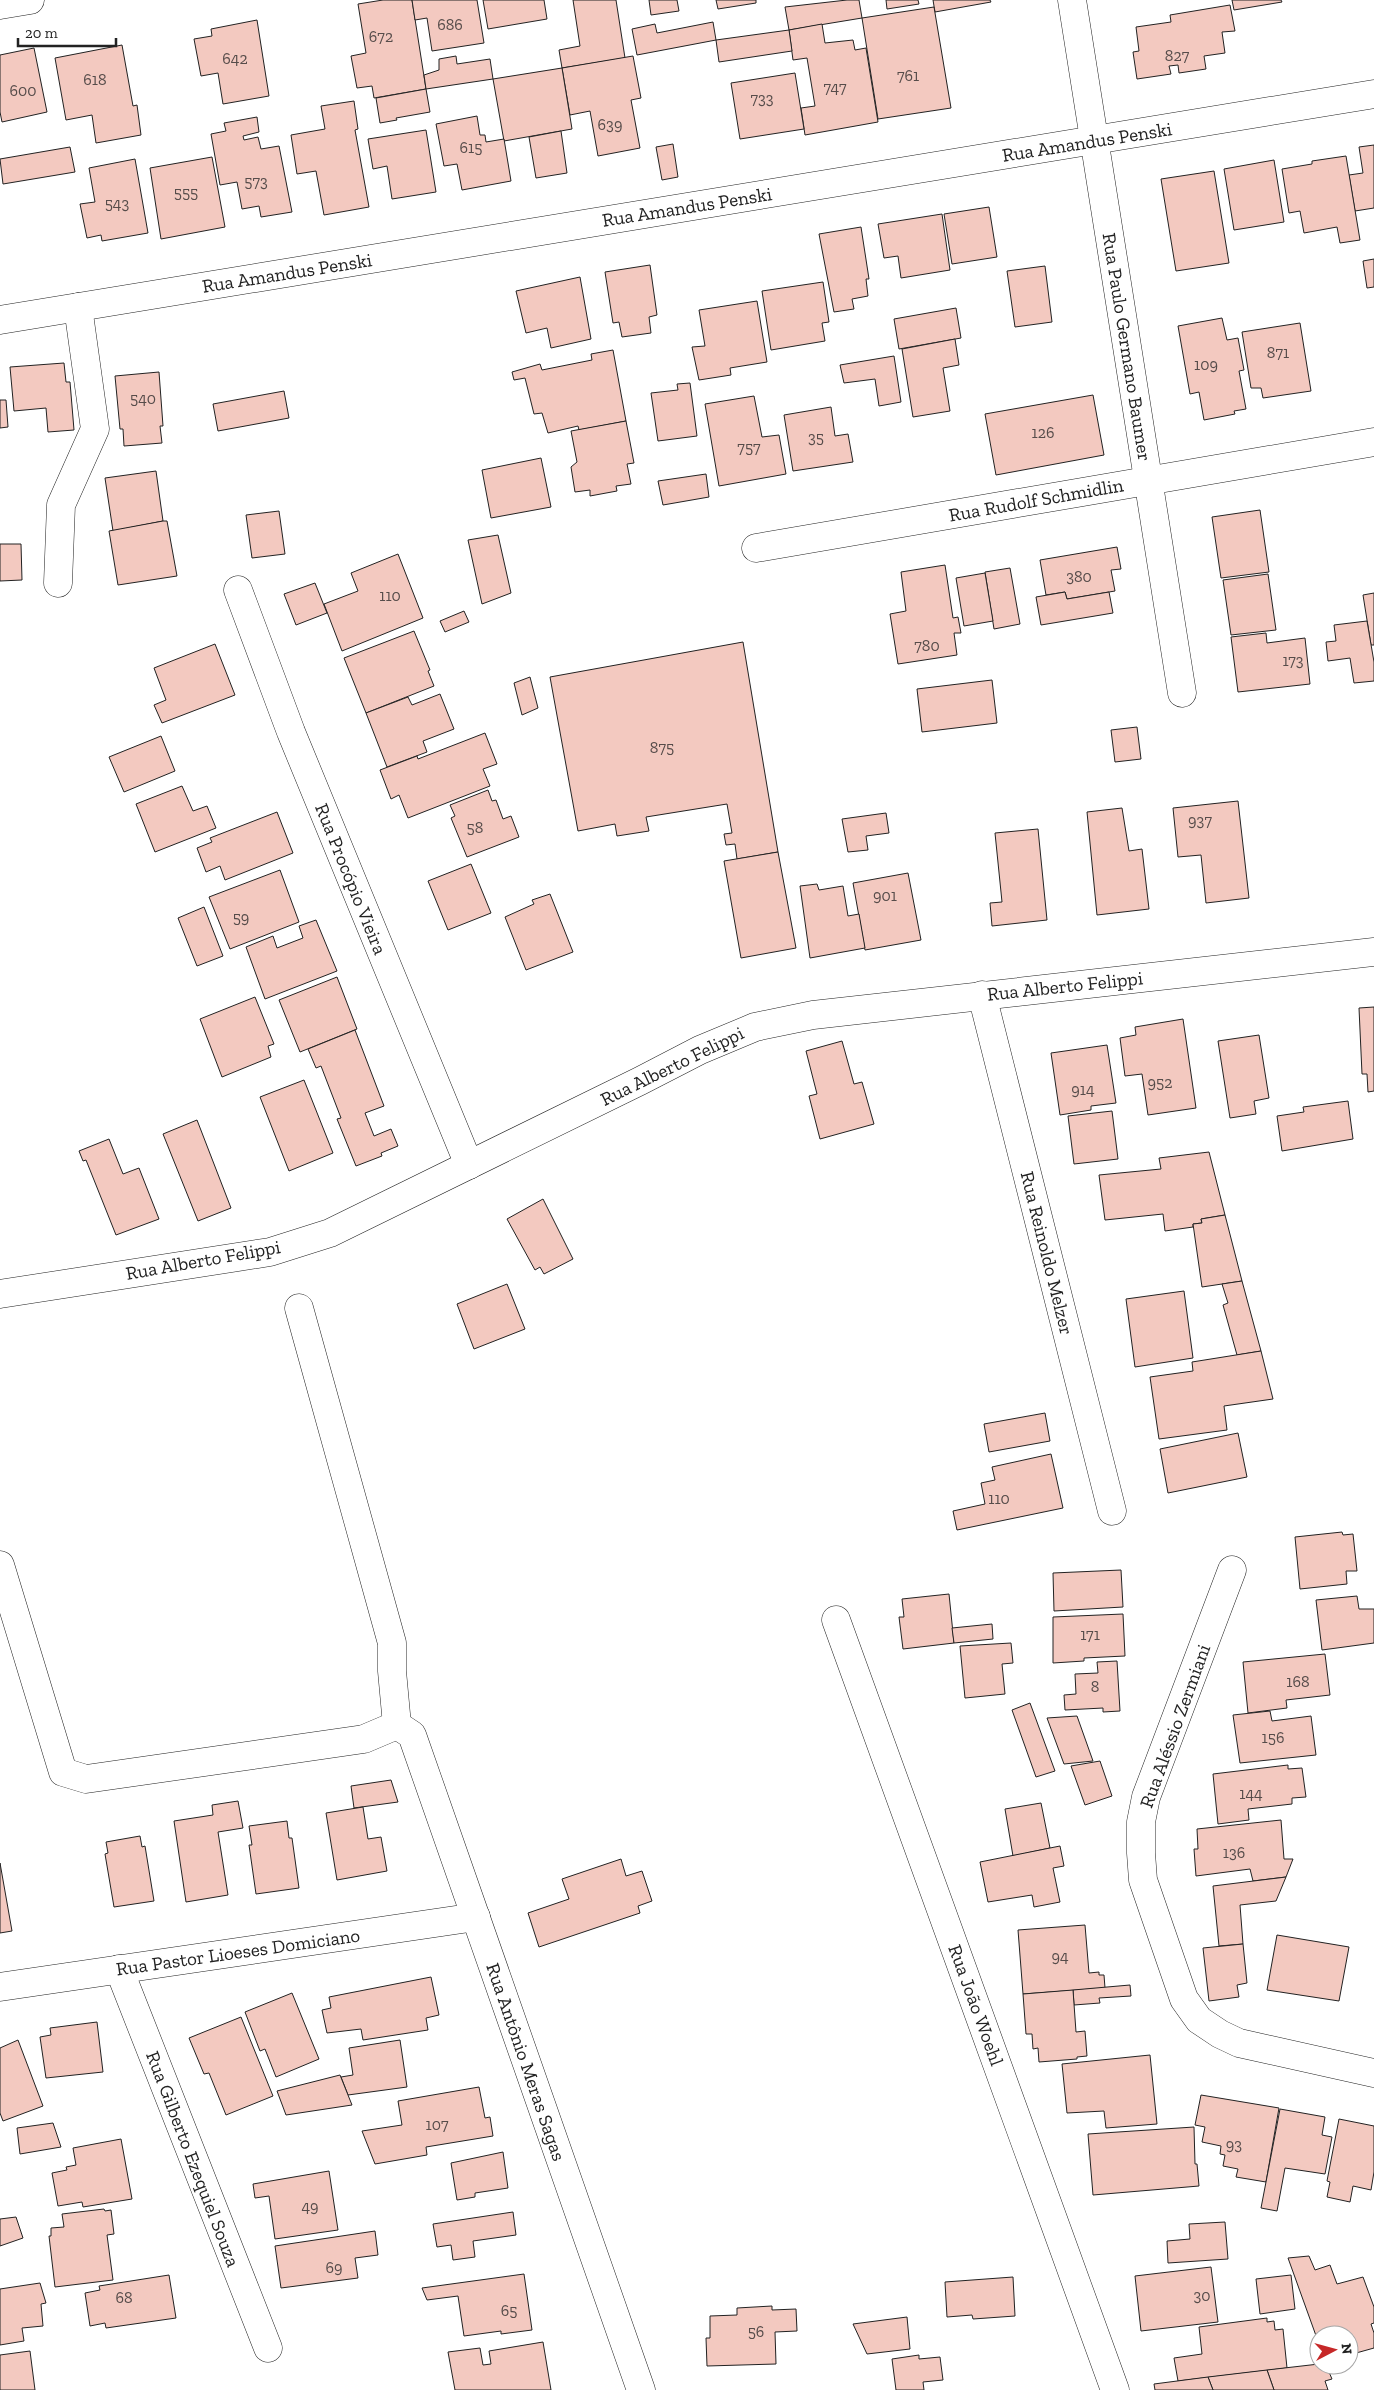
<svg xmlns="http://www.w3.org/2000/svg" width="1374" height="2390" viewBox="0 0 1374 2390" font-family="'Zilla Slab',serif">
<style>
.building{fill:#f3c9c0;stroke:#222}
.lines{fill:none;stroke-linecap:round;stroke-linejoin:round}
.minor-casing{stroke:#222;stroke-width:29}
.minor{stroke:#fff;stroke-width:28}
.labels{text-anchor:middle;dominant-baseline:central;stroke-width:4;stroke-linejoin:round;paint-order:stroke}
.number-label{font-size:16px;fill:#564c4a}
.street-label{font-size:19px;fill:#222;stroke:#fff}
</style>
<rect width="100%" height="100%" fill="#fff"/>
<!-- building -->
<g class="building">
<polygon points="383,0 412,0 426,89 374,98 372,86 357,88 351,56 366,53 358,4"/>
<polygon points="412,0 477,0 484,43 432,51 427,18 415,20"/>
<polygon points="483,0 544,0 547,19 488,29"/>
<polygon points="573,0 616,0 625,58 562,68 559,50 580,46"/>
<polygon points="649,0 677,0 679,11 651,15"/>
<polygon points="716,0 756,0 756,3 718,9"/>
<polygon points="847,0 859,0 862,18 789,30 785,7"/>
<polygon points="886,0 918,0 919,4 887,9"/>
<polygon points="933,0 990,0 991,2 935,12"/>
<polygon points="1232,0 1281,0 1282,2 1234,10"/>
<polygon points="1230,5 1235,31 1222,32 1225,53 1204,56 1206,69 1179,73 1178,65 1169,66 1171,74 1137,79 1133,52 1139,51 1136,27 1171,22 1170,15"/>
<polygon points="934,7 951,108 878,119 862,18"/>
<polygon points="257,20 269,96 223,104 218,73 201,76 194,39 212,36 211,29"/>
<polygon points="713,22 716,40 637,55 632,29 655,24 657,33"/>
<polygon points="822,24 825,43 853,40 855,50 866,48 878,122 805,135 801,108 815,106 807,58 793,60 789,30"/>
<polygon points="789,30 792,51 719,62 716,40"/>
<polygon points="122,45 133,106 137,105 141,135 96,143 92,115 66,120 55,58"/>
<polygon points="34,48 47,112 2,122 0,112 0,55"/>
<polygon points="456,56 457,64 490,59 493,79 426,89 424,75 439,70 439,59"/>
<polygon points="633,56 641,98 631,100 640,148 598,156 590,111 570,115 562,68"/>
<polygon points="562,68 572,129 504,141 493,79"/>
<polygon points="795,73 804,129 740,139 731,83"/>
<polygon points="426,89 430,112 396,118 397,120 380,123 376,98"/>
<polygon points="354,101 358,129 355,130 369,207 324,215 316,171 297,174 291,135 325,129 321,106"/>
<polygon points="477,116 480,135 485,135 486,142 504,139 511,181 462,190 457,164 444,166 436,124"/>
<polygon points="257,117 259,132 243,136 244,140 258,137 261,149 279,146 292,212 261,217 259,206 242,209 237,182 220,185 211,134 226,131 224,123"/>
<polygon points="426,130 436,192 392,199 387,166 373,169 368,139"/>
<polygon points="561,131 567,173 536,178 529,137"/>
<polygon points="673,144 678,177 662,180 656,147"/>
<polygon points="1374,145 1374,208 1355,211 1349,175 1363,173 1359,147"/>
<polygon points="70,147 75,172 3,184 0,159"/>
<polygon points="1346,156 1360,240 1340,243 1337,227 1304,233 1300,211 1289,213 1282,169 1312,164 1312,161"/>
<polygon points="212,157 225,227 161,239 150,168"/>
<polygon points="135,159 148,233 102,241 101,235 87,238 80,204 95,202 89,168"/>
<polygon points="1274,160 1284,222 1234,230 1224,169"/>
<polygon points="1214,171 1229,263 1176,271 1161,179"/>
<polygon points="989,207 997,257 952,264 944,214"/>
<polygon points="942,214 950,270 901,278 898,256 884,258 878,224"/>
<polygon points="861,227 869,279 866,279 868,296 852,299 854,309 834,312 819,234"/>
<polygon points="1374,259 1374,287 1367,288 1363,261"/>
<polygon points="650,265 657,315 649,317 651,333 622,337 619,322 613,323 605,272"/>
<polygon points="1045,266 1052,322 1015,327 1007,271"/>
<polygon points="580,277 591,339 551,348 547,328 526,333 516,291"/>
<polygon points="823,282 829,322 822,323 825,341 771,350 762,291"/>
<polygon points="757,301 767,362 730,368 731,375 699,380 692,347 705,346 699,310"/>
<polygon points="956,308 961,338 899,349 894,319"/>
<polygon points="1222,318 1227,340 1238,338 1244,370 1239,371 1246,409 1234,411 1235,414 1204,420 1199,392 1190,394 1178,326"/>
<polygon points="1300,323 1311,391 1263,398 1261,388 1251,388 1242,332"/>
<polygon points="955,339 959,365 943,368 950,411 913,417 902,349"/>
<polygon points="613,350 626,421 579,430 578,426 548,433 542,413 534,414 525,378 514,380 512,372 540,364 542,370 592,360 591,354"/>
<polygon points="894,356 901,402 879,406 875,379 844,383 840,365"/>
<polygon points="64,363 66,382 70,382 74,430 48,432 46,408 14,411 10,367"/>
<polygon points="159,372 163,426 160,426 162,443 124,446 123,429 120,429 115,376"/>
<polygon points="690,383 697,436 658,441 651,393 678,390 677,384"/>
<polygon points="284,391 289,418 218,431 213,404"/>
<polygon points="1093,395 1104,455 996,475 985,414"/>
<polygon points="754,396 762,437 779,435 786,474 719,486 705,404"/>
<polygon points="0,400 6,400 8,427 0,428"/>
<polygon points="831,407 835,436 848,434 853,462 793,471 784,415"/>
<polygon points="626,421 634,463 627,464 631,484 616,486 617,491 590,496 590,490 575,492 571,467 577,462 571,431"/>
<polygon points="541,458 551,507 491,518 482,470"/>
<polygon points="156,471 163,521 113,531 105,478"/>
<polygon points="706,474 709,497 663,505 658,481"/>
<polygon points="1260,510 1269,572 1221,578 1212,517"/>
<polygon points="279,511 285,554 252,558 246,515"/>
<polygon points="163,521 167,521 177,576 118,585 109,531"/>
<polygon points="498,535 511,593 482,604 468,540"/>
<polygon points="0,544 21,544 22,580 0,581"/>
<polygon points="1117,547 1121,569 1111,570 1115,591 1067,599 1065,592 1046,595 1040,560"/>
<polygon points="398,554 423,618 342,651 324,604 358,591 351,573"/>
<polygon points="945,565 953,618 958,617 961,633 954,633 957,655 898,664 890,614 906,611 901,572"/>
<polygon points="1010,568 1020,624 994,629 985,572"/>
<polygon points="985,573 993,621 964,626 956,578"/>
<polygon points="1268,574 1276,630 1231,635 1223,580"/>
<polygon points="315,583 327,613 296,625 284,594"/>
<polygon points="1065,592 1067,599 1109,592 1113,613 1041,625 1036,597"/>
<polygon points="1374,593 1374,645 1371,645 1363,595"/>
<polygon points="464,611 469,622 445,632 440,621"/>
<polygon points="1367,621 1374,662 1374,681 1354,683 1350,658 1328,661 1326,642 1336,641 1334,625"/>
<polygon points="414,631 430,670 428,671 434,686 366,713 344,658"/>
<polygon points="1266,633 1267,643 1305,638 1310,684 1238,692 1231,637"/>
<polygon points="743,642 778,852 737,859 735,844 726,845 724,834 732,833 727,804 646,817 649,831 617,836 615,824 578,831 550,677"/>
<polygon points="215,644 235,695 162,723 154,705 166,700 154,668"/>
<polygon points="530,677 538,708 522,715 514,683"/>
<polygon points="992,680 997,723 922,732 917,689"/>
<polygon points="440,694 454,729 423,741 427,752 387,767 366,713 408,697 412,705"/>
<polygon points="1137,727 1141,759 1115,762 1111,730"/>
<polygon points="485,733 497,764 483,769 490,786 408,818 399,795 391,799 380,770 417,756 418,759"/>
<polygon points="161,736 175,771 124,792 109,757"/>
<polygon points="182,786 193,811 207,806 216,828 155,852 136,804"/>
<polygon points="488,790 492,801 496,800 503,819 511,816 519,837 467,857 451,818 455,816 450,805"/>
<polygon points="1238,801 1249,898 1206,903 1201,855 1178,857 1173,808"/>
<polygon points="1122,808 1129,851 1142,849 1149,909 1097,915 1087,812"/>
<polygon points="277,812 293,853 225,880 220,866 206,872 197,848 212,842 210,838"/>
<polygon points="886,813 889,833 866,836 868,850 848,852 842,819"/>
<polygon points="1038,829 1047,920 992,926 990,903 1002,902 995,833"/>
<polygon points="778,852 796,948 741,958 724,861"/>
<polygon points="471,864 491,913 448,930 428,881"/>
<polygon points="280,870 299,922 230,949 209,897"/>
<polygon points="908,873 921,940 865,950 853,883"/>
<polygon points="817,884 819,890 843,886 848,916 859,914 865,948 810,958 800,886"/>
<polygon points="550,894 573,952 526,970 505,917 534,904 532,900"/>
<polygon points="204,907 223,956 197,966 178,918"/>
<polygon points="316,920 337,971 265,999 246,947 273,936 277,948 303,938 299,926"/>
<polygon points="337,977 357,1029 300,1052 279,1000"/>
<polygon points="255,997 274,1044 268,1046 271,1057 222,1077 200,1019"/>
<polygon points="1374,1007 1374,1091 1368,1092 1367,1074 1362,1074 1359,1008"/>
<polygon points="1183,1019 1196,1108 1148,1115 1142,1074 1125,1076 1120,1038 1136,1035 1135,1027"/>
<polygon points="355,1030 384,1106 365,1113 374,1136 391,1129 398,1146 381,1153 382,1156 356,1166 337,1119 341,1118 321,1066 316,1068 308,1049"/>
<polygon points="1259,1035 1269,1098 1254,1101 1256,1114 1230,1118 1218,1041"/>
<polygon points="842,1041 854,1084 862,1082 874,1124 820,1139 809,1096 817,1094 806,1051"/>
<polygon points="1107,1045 1116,1103 1091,1106 1091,1110 1060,1115 1051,1053"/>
<polygon points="304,1080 333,1153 289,1171 260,1097"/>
<polygon points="1348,1101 1353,1139 1282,1151 1277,1116 1304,1112 1303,1107"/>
<polygon points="1112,1111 1118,1159 1074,1164 1068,1116"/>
<polygon points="197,1120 231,1208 198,1221 163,1134"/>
<polygon points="109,1139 123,1174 139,1168 159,1219 116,1235 86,1160 83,1161 79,1151"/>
<polygon points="1209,1152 1225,1215 1201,1219 1202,1223 1193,1224 1193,1227 1165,1231 1163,1214 1105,1220 1099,1175 1161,1169 1159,1158"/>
<polygon points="543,1199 573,1259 544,1274 540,1267 535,1270 507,1219"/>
<polygon points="1225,1215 1242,1281 1202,1287 1193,1224 1202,1223 1201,1219"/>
<polygon points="1242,1281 1261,1351 1237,1355 1223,1305 1228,1303 1222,1284"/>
<polygon points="507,1284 525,1329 474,1349 457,1304"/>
<polygon points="1184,1291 1193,1358 1135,1367 1126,1299"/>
<polygon points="1261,1351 1273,1399 1224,1406 1227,1430 1159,1439 1150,1377 1193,1371 1192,1362"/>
<polygon points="1045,1413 1050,1441 989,1452 984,1424"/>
<polygon points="1238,1433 1247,1477 1168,1493 1160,1449"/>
<polygon points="1051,1454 1063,1508 957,1530 953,1511 985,1504 981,1483 995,1480 992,1467"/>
<polygon points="1342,1532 1343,1535 1353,1534 1357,1571 1346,1571 1347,1584 1300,1589 1295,1537"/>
<polygon points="1121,1570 1123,1607 1054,1611 1053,1573"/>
<polygon points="949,1594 954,1643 903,1649 899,1617 904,1617 902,1599"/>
<polygon points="1357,1596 1359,1609 1374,1609 1374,1643 1322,1650 1316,1600"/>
<polygon points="1123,1614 1125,1656 1084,1658 1084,1661 1053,1663 1053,1617"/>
<polygon points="992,1624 993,1639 954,1643 952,1628"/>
<polygon points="1011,1643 1013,1663 1002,1664 1005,1694 965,1698 960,1646"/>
<polygon points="1325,1654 1330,1695 1286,1700 1287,1708 1248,1713 1243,1662"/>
<polygon points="1117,1661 1120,1711 1103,1712 1103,1708 1065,1710 1064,1695 1076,1694 1075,1674 1098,1673 1097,1662"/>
<polygon points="1030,1703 1055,1771 1036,1777 1012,1710"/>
<polygon points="1270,1711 1272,1721 1311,1716 1316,1755 1240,1763 1233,1715"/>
<polygon points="1077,1716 1093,1761 1064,1764 1047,1718"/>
<polygon points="1100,1761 1112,1796 1085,1805 1071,1766"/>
<polygon points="1288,1765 1288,1769 1302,1768 1306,1797 1292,1798 1292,1804 1248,1809 1249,1820 1218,1824 1213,1774"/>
<polygon points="391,1780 398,1802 354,1808 351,1786"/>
<polygon points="238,1801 243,1828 218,1832 228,1895 186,1902 174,1821 213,1815 212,1805"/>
<polygon points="1041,1803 1050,1848 1013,1856 1005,1809"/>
<polygon points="363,1807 368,1839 381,1837 387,1871 337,1880 326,1813"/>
<polygon points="1281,1820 1284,1859 1293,1859 1286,1877 1253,1881 1250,1869 1196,1876 1194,1849 1198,1849 1197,1829"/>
<polygon points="287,1821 289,1838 292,1838 299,1888 256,1894 249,1845 252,1845 249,1826"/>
<polygon points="140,1836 142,1847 145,1846 154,1901 114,1907 105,1854 108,1853 106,1842"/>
<polygon points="1060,1846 1064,1866 1053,1868 1060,1902 1034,1907 1032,1895 988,1902 980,1862"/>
<polygon points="621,1859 626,1876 642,1871 652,1901 638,1906 640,1913 539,1947 528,1913 569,1899 562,1879"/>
<polygon points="0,1863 12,1931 0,1933"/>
<polygon points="1286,1877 1276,1901 1240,1905 1243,1944 1219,1946 1213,1886"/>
<polygon points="1085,1925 1089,1973 1099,1972 1099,1975 1104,1975 1105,1988 1023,1994 1018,1930"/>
<polygon points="1277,1935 1349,1947 1339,2001 1267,1990"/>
<polygon points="1243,1944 1247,1983 1237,1985 1239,1997 1209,2001 1203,1948"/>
<polygon points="431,1977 439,2015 426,2018 428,2030 363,2040 361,2029 327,2033 322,2010 331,2008 329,1997"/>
<polygon points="1130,1985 1131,1996 1099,1998 1100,2003 1074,2005 1073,1990"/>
<polygon points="1073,1990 1076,2032 1085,2031 1087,2056 1077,2057 1077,2059 1039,2062 1038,2048 1033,2049 1032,2034 1026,2034 1023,1994"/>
<polygon points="292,1993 319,2059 276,2077 265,2049 260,2051 245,2012"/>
<polygon points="241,2017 273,2096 226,2115 209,2073 204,2074 189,2038"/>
<polygon points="97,2022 103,2072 46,2078 40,2037 51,2035 50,2028"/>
<polygon points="18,2040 43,2106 3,2121 0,2113 0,2048"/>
<polygon points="400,2040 407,2087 348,2095 341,2077 353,2075 349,2048"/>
<polygon points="1150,2055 1157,2124 1106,2128 1104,2111 1067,2113 1062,2064"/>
<polygon points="340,2075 352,2105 286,2115 277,2091"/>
<polygon points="479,2087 485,2118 490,2117 493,2136 426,2147 427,2155 375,2164 362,2131 402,2125 398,2101"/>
<polygon points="1201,2095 1279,2108 1266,2182 1236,2177 1238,2169 1223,2166 1225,2155 1220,2154 1221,2146 1202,2142 1205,2127 1195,2125"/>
<polygon points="1280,2109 1325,2117 1322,2135 1332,2137 1325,2174 1285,2168 1277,2211 1261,2208"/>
<polygon points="1339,2119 1374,2126 1374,2172 1371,2190 1353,2186 1350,2202 1327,2197 1330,2182 1327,2181"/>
<polygon points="53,2123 61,2147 20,2154 17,2128"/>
<polygon points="1194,2127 1195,2164 1197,2164 1199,2186 1093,2195 1088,2134"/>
<polygon points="121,2139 132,2199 83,2207 82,2202 58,2206 52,2173 67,2170 66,2167 76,2165 73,2148"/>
<polygon points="503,2152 508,2188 475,2193 475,2197 457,2200 451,2163"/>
<polygon points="329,2171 338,2230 275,2239 269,2196 255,2198 253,2184"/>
<polygon points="104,2209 105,2211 111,2210 114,2234 107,2235 113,2280 55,2287 49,2236 51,2236 51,2228 64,2227 62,2214"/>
<polygon points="513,2212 516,2235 473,2241 475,2257 453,2260 451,2245 437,2247 433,2224"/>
<polygon points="16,2217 23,2238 0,2246 0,2219"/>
<polygon points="1225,2222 1228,2259 1168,2263 1167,2241 1190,2239 1189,2224"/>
<polygon points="375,2231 378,2255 355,2258 358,2278 281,2288 275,2246"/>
<polygon points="1309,2256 1315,2270 1330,2265 1337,2284 1363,2277 1374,2307 1374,2323 1371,2324 1374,2333 1374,2348 1349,2355 1349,2335 1319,2335 1319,2344 1288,2258"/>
<polygon points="1211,2267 1218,2322 1141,2331 1135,2276"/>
<polygon points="524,2274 532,2330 501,2334 501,2331 464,2336 458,2296 427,2300 422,2288"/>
<polygon points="169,2275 176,2318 106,2328 105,2323 90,2326 85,2293 100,2290 99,2286"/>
<polygon points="1291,2275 1295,2309 1260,2314 1256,2279"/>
<polygon points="1013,2277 1015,2316 973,2319 972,2315 947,2317 945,2282"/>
<polygon points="40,2283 46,2303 41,2304 43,2326 22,2328 24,2341 0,2345 0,2289"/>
<polygon points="772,2306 772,2310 796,2309 797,2331 775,2332 776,2364 707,2366 706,2338 710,2338 710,2316 737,2315 737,2308"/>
<polygon points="907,2317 910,2349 867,2354 853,2324"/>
<polygon points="1267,2318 1267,2322 1274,2321 1275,2330 1283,2329 1287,2368 1178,2381 1174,2358 1202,2354 1199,2327"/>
<polygon points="543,2342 551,2390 455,2390 448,2352 480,2348 483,2365 491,2364 489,2351"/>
<polygon points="30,2351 35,2390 0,2390 0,2355"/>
<polygon points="919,2355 919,2359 940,2357 943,2380 923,2382 924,2390 896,2390 892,2359"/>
<polygon points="1319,2364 1326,2365 1332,2379 1325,2381 1328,2390 1274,2390 1267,2370"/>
<polygon points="1267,2370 1274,2390 1213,2390 1208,2377"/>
<polygon points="1208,2377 1213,2390 1155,2390 1154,2384"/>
</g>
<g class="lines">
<defs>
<g id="minor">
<polyline points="1072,0 1182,693"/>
<polyline points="0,5 30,0"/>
<polyline points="0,320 1374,94"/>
<polyline points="756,548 1374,442"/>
<polyline points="58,583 61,505 95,429 78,307"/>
<polyline points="238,590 291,732 469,1165"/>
<polyline points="982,995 1112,1511"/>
<polyline points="0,1294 270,1252 330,1233 640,1081 700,1050 755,1027 813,1015 1374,952"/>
<polyline points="299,1308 392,1643 392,1671 397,1725 412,1735 641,2390"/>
<polyline points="0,1565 63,1772 86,1779 364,1739 397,1725"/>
<polyline points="1232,1570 1146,1797 1141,1822 1141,1853 1143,1880 1184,1999 1199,2020 1220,2034 1239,2043 1374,2073"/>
<polyline points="836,1620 1115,2390"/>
<polyline points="119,1969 268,2348"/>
<polyline points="0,1987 476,1917"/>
</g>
</defs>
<!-- minor casing -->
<use href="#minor" class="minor-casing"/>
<!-- minor -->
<use href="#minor" class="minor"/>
</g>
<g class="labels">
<!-- number labels -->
<g class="number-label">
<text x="450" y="24">686</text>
<text x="381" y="36">672</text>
<text x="1177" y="55">827</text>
<text x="235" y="58">642</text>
<text x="908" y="75">761</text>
<text x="95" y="79">618</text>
<text x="835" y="87">747</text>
<text x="23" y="90">600</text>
<text x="762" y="98">733</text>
<text x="610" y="124">639</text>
<text x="471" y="147">615</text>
<text x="256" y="181">573</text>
<text x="186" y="192">555</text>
<text x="117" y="203">543</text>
<text x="1278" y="352">871</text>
<text x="1206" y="364">109</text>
<text x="143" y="398">540</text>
<text x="1043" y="432">126</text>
<text x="816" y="437">35</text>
<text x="749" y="447">757</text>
<text x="1079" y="576">380</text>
<text x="390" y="595">110</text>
<text x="927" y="645">780</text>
<text x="1293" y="660">173</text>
<text x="662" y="747">875</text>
<text x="1200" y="820">937</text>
<text x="475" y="827">58</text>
<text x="885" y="895">901</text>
<text x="241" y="917">59</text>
<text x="1160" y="1082">952</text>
<text x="1083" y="1089">914</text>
<text x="999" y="1498">110</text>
<text x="1090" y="1634">171</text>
<text x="1298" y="1681">168</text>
<text x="1095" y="1686">8</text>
<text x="1273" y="1737">156</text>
<text x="1251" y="1793">144</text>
<text x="1234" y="1852">136</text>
<text x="1060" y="1956">94</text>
<text x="437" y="2124">107</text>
<text x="1234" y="2144">93</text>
<text x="310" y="2206">49</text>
<text x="334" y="2267">69</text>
<text x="1202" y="2295">30</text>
<text x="124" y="2297">68</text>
<text x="509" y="2310">65</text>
<text x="756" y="2331">56</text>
</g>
<!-- street labels -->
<g class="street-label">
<text transform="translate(1087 142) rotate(-9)">Rua Amandus Penski</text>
<text transform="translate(687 207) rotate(-9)">Rua Amandus Penski</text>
<text transform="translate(287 273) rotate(-9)">Rua Amandus Penski</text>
<text transform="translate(1127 347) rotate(81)">Rua Paulo Germano Baumer</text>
<text transform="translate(1036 500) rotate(-10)">Rua Rudolf Schmidlin</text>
<text transform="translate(351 879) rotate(68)">Rua Procópio Vieira</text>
<text transform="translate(1065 986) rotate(-6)">Rua Alberto Felippi</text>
<text transform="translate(672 1066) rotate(-26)">Rua Alberto Felippi</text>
<text transform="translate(1047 1253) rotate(76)">Rua Reinoldo Melzer</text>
<text transform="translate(203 1260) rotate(-10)">Rua Alberto Felippi</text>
<text transform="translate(1175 1726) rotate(-70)">Rua Aléssio Zermiani</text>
<text transform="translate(238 1952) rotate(-8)">Rua Pastor Lioeses Domiciano</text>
<text transform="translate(976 2005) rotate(70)">Rua João Woehl</text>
<text transform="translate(526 2062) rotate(71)">Rua Antônio Meras Sagas</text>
<text transform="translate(193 2159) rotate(69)">Rua Gilberto Ezequiel Souza</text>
</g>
</g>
<!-- north arrow -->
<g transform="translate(1334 2350) rotate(84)"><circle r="24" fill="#ffffff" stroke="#a7a7a7"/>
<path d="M0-4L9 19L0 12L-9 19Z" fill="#c62828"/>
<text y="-8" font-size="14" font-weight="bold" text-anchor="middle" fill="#222222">N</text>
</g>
<!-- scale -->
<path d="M18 38v8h98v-8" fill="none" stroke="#222222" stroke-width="2.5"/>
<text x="25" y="38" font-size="15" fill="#222222" stroke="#ffffff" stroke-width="4" paint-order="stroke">20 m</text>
</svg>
